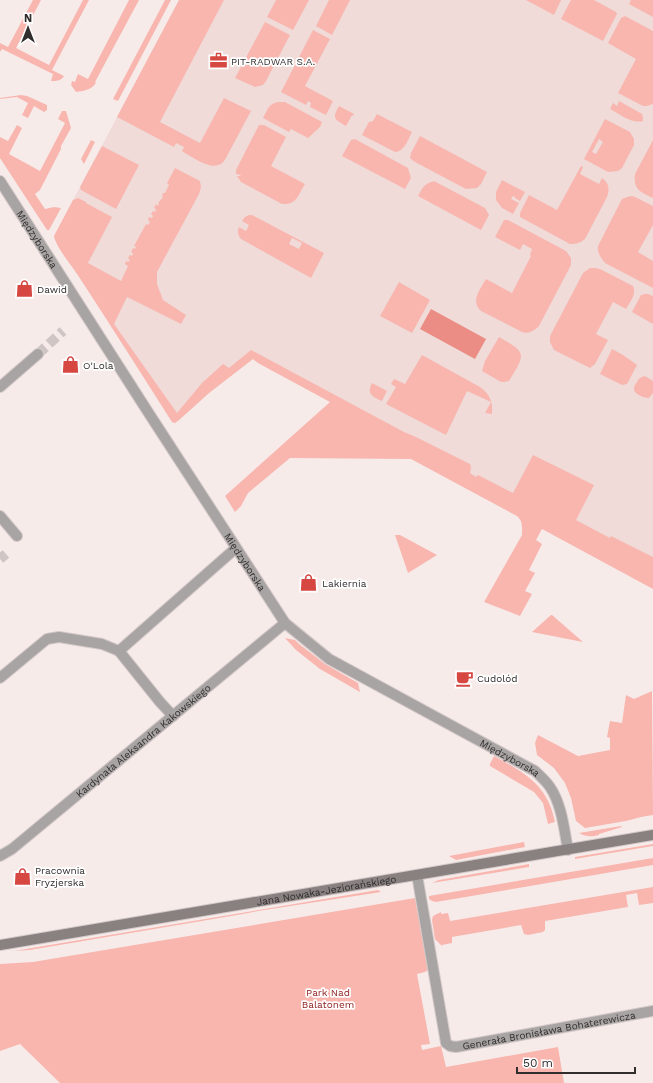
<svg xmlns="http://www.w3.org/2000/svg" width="653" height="1083" viewBox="0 0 653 1083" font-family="'Work Sans',sans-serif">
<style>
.built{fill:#f0dbd9}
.green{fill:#f8b6af;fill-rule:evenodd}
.water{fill:#eb8d84}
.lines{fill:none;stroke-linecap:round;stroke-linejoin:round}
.street-tunnel{stroke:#cfc5c4;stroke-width:10;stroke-dasharray:10 5;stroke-linecap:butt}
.street-casing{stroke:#d3c9c8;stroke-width:12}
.secondary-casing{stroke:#d3c9c8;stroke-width:12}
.street{stroke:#a9a4a4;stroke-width:10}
.secondary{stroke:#888180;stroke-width:10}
.labels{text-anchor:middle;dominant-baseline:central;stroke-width:3.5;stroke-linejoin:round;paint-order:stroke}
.poi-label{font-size:10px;fill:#312d2d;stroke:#fff;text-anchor:start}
.street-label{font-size:10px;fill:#312d2d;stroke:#fff}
.park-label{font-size:10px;fill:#902221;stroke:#fff}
</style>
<rect width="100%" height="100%" fill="#f7ebea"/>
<!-- built -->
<polygon class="built" points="179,0 653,0 653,565 636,563 258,363 253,359 209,393 179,420 175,423 172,422 80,278 61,250 55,239 54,236"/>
<!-- green -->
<g class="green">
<path d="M33 0H41L16 48 49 65 83 0H89L52 70 64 76C61 81 56 81 51 81L53 74 2 49 0 52V43L8 47Z"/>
<path d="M129 0H139L95 82 96 83C91 90 84 91 76 92L71 85 72 81 75 82 78 74 88 79Z"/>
<polygon points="165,0 171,0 118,101 113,99"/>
<path d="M179 0H224L160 122 200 143 224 98 251 111 227 156C225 160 223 164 218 165 209 169 190 156 182 151L184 147 176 143 174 147 117 117Z"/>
<polygon points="276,0 309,0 293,30 267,17"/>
<polygon points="329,0 350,0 332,35 316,26"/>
<polygon points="526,0 561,0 554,15"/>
<polygon points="571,0 594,0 616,12 617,14 603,41 561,19"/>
<polygon points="631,0 653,0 653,17 629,4"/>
<polygon points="625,16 653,31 653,104 647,106 643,106 618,93 636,59 608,43 621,18"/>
<polygon points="265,22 290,35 266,81 263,85 255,87 235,78"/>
<polygon points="313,30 330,39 305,86 333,101 326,115 310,107 311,103 308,101 306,105 281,92"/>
<polygon points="21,95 27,96 47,105 47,110 44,112 34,106 28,118 22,115 28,103 17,97 0,99 0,98"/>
<path d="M619 101 642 114 643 118V121C631 124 620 114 610 109L613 103 617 106Z"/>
<path d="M281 102H285L322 122 320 127 308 138 291 129 289 132 263 118C268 109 269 102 281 102Z"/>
<path d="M339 106 354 114 353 116 352 115 346 126C334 119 332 118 339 106Z"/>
<polygon points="62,111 66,111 71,128 61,146 61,149 40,190 35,194 45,209 54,207 61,208 49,230 47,230 0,158 0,137 8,141 17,125 22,128 9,154 40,171 65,123 58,119"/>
<path d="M377 114 412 132C408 140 404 152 395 152L362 135 369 122 373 121Z"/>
<path d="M605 119 630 132 634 139V145L622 168 618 171 608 172 584 159ZM599 139 603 142 596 154 592 152Z"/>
<path d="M259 125H264L286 137 271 166 305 184C298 195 297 205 282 204L241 182 237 176H240L241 175 236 174V170L238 166Z"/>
<polygon points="420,136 487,172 481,184 477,188 466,189 415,162 410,158 411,153"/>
<polygon points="355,139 408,168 411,178 405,189 342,156 351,140"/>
<polygon points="91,140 95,142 84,164 81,159"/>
<path d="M653 140V198C641 192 633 190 635 174Z"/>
<polygon points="102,146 139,165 116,209 81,190 80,187"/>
<path d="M581 166 583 167 580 174 599 184 602 178C609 183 610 189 607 197L585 239C580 243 577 244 570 244L520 217V213L529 195 557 210Z"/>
<path d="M175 168 200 181 201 187 199 194 157 272V284L163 300 186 315 181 324 127 297 114 324 177 413 202 383 223 364 229 368 251 350 404 432 416 437 470 464 471 467 470 473 476 477 478 475 513 493 533 455 594 485 576 520 610 538 611 536 653 557V589L542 529 536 540 542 544 529 570 535 573 525 591 532 594 520 616 484 602 522 535C522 527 523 521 517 516L411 459 290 458 248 493 241 506 235 512 225 496 330 402 258 363 253 359 209 393 179 420 175 423 172 422C142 375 112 327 81 280 74 268 56 248 54 236L73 200 78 198 86 202V203L112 217 88 263 121 281 128 266 125 264 126 261 128 262 130 260 128 258 130 255 132 256 133 253 131 252 133 248 135 249 136 247 134 246 146 224 148 225 150 222 148 220 149 217 152 218 153 216 151 214 153 211 155 212 156 209 154 208 156 204 158 206 159 203H158L163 197 162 196 163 193H165L169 185 167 183Z"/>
<polygon points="502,180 525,192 520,201 515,198 515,197 513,196 511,199 519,203 513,214 502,208 496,200 496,192"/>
<path d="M434 181 485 208 489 215 481 230 418 196C423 187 424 184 434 181Z"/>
<path d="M632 196 635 197 653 206V225L638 252 653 261V288L605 263C601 258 597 253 598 246L622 199 627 197Z"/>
<path d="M249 215H252L324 253 311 278 241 239C238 235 237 232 239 227L246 231 249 225 242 221 245 217ZM292 238 302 243 299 249 289 244Z"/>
<path d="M504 220H508L566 251 571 258V265L539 326C534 331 529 334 522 332L481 311C470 301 480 290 486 279L512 293 531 256 530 255 532 249 523 244 520 250 495 237Z"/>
<path d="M590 268H595L600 269 633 286C637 294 630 302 626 309L613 302 596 334 608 340 595 364 590 368 554 350 550 342V336L583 273Z"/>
<polygon points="399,282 430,300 412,333 380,316"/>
<polygon points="645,294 648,294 653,296 653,324 632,312 641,295"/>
<path d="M499 337C528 353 525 354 509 381L504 382H501L482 371 485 361Z"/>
<polygon points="612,349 623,355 637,365 627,384 622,385 600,374"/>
<path d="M422 355 480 387C490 394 493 402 492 414L485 413 491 402 467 391 446 435 386 404 396 387 391 384 394 379 405 384Z"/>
<path d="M645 376 653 381V393L649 398C644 398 633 394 634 388 634 385 636 384 637 382 639 378 641 377 645 376Z"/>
<path d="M372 383 387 391 382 401C373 397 366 394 372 383Z"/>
<polygon points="395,535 400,535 437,555 408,573"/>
<polygon points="551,615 552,615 583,642 532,632"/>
<polygon points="285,638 295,640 299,644 325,664 358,683 360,692 320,669 296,650"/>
<polygon points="652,691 653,815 641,817 626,821 585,828 576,821 571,798 565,783 554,768 537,755 535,743 538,735 578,756 610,750 610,738 607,737 610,721 622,723 626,695 634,699"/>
<path d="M494 756C525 773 548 785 555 822L548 824 543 803 534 792 490 766V764Z"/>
<path d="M621 826 622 827 599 834V835C591 837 586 837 579 833Z"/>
<polygon points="524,842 525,847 456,860 449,856"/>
<polygon points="653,844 653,846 575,859 575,857"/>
<polygon points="653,858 653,865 436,902 432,901 429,899 429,896"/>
<polygon points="529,864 529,867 432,883 439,880"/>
<polygon points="653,887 653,903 639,905 637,893 626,895 628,907 545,921 545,930 543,932 528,935 524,934 521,925 452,937 452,943 442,945 442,946 435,939 432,920 433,916 441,912 441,914 448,913 450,921"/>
<polygon points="378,890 381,892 258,911 243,914 30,950 14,951"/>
<polygon points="415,898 428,970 425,972 417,974 430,1044 421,1045 422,1050 441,1046 446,1067 558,1047 564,1083 60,1083 20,1044 0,1051 0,964 33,962"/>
</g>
<!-- water -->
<polygon class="water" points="431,309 486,339 475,359 420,329"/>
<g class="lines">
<!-- street-tunnel -->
<g class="street-tunnel">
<polyline points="38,354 63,331"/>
<polyline points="0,559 6,554"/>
</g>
<defs>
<g id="street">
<path id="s1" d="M0 181 148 412 285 623 329 659 535 771C540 776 546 781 550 787 562 805 564 829 568 850"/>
<polyline points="0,387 38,354"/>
<polyline points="0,516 17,536"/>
<polyline points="119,651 236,548"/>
<polyline points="0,678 47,639 59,637 102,644 119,651 160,702 173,716"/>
<path id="s2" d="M0 856 12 849 285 623"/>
<path id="s3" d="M417 875 446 1043 450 1046 456 1047 653 1011"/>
</g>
<g id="secondary">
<path id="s4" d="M0 945 653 835"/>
</g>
</defs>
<!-- street casing -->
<use href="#street" class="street-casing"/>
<!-- secondary casing -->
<use href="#secondary" class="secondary-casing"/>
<!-- street -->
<use href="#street" class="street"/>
<!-- secondary -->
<use href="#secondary" class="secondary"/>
</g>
<!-- icons -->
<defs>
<symbol id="office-bare" viewBox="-9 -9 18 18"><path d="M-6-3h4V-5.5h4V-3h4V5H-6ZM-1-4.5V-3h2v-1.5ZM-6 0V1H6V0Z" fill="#d64742" stroke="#fff" stroke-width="2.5" paint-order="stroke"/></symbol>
<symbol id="shop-bare" viewBox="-9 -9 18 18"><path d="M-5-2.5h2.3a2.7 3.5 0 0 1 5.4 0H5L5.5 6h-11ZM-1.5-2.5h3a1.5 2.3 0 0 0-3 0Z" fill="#d64742" stroke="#fff" stroke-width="2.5" paint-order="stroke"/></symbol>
<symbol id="cafe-bare" viewBox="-9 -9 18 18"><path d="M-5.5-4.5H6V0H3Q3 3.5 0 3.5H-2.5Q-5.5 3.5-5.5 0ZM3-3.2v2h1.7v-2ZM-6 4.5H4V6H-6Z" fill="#d64742" stroke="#fff" stroke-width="2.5" paint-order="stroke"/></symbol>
</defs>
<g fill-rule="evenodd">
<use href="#office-bare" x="206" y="48" width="25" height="25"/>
<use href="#shop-bare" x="12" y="276" width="25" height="25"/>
<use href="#shop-bare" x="58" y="352" width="25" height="25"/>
<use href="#shop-bare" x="296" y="570" width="25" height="25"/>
<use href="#cafe-bare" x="452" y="666" width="25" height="25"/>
<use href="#shop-bare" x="10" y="864" width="25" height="25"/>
</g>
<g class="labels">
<!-- poi labels -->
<g class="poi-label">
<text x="231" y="61">PIT-RADWAR S.A.</text>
<text x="37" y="289">Dawid</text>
<text x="83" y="365">O'Lola</text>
<text x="322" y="583">Lakiernia</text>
<text x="477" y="678">Cudolód</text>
<text x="35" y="870">Pracownia<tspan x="35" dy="12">Fryzjerska</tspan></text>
</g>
<!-- street labels -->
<g class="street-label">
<text stroke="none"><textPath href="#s1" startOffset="69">Międzyborska</textPath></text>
<text stroke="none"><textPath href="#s1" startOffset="453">Międzyborska</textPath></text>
<text stroke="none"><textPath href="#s2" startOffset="184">Kardynała Aleksandra Kakowskiego</textPath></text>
<text stroke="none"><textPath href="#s1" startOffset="789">Międzyborska</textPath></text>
<text stroke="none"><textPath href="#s4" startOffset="331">Jana Nowaka-Jeziorańskiego</textPath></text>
<text stroke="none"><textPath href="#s3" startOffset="276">Generała Bronisława Bohaterewicza</textPath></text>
</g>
<!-- park labels -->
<g class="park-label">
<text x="328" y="992">Park Nad<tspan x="328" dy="12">Balatonem</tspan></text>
</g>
</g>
<!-- north arrow -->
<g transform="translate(28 28)" stroke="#ffffff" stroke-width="3" paint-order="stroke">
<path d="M0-3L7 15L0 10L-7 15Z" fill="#312d2d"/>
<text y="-6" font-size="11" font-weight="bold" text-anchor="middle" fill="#312d2d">N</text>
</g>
<!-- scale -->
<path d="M517 1067v6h118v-6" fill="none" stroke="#312d2d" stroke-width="2"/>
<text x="523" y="1067" font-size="12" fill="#312d2d" stroke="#ffffff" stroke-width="3" paint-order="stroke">50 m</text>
</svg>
